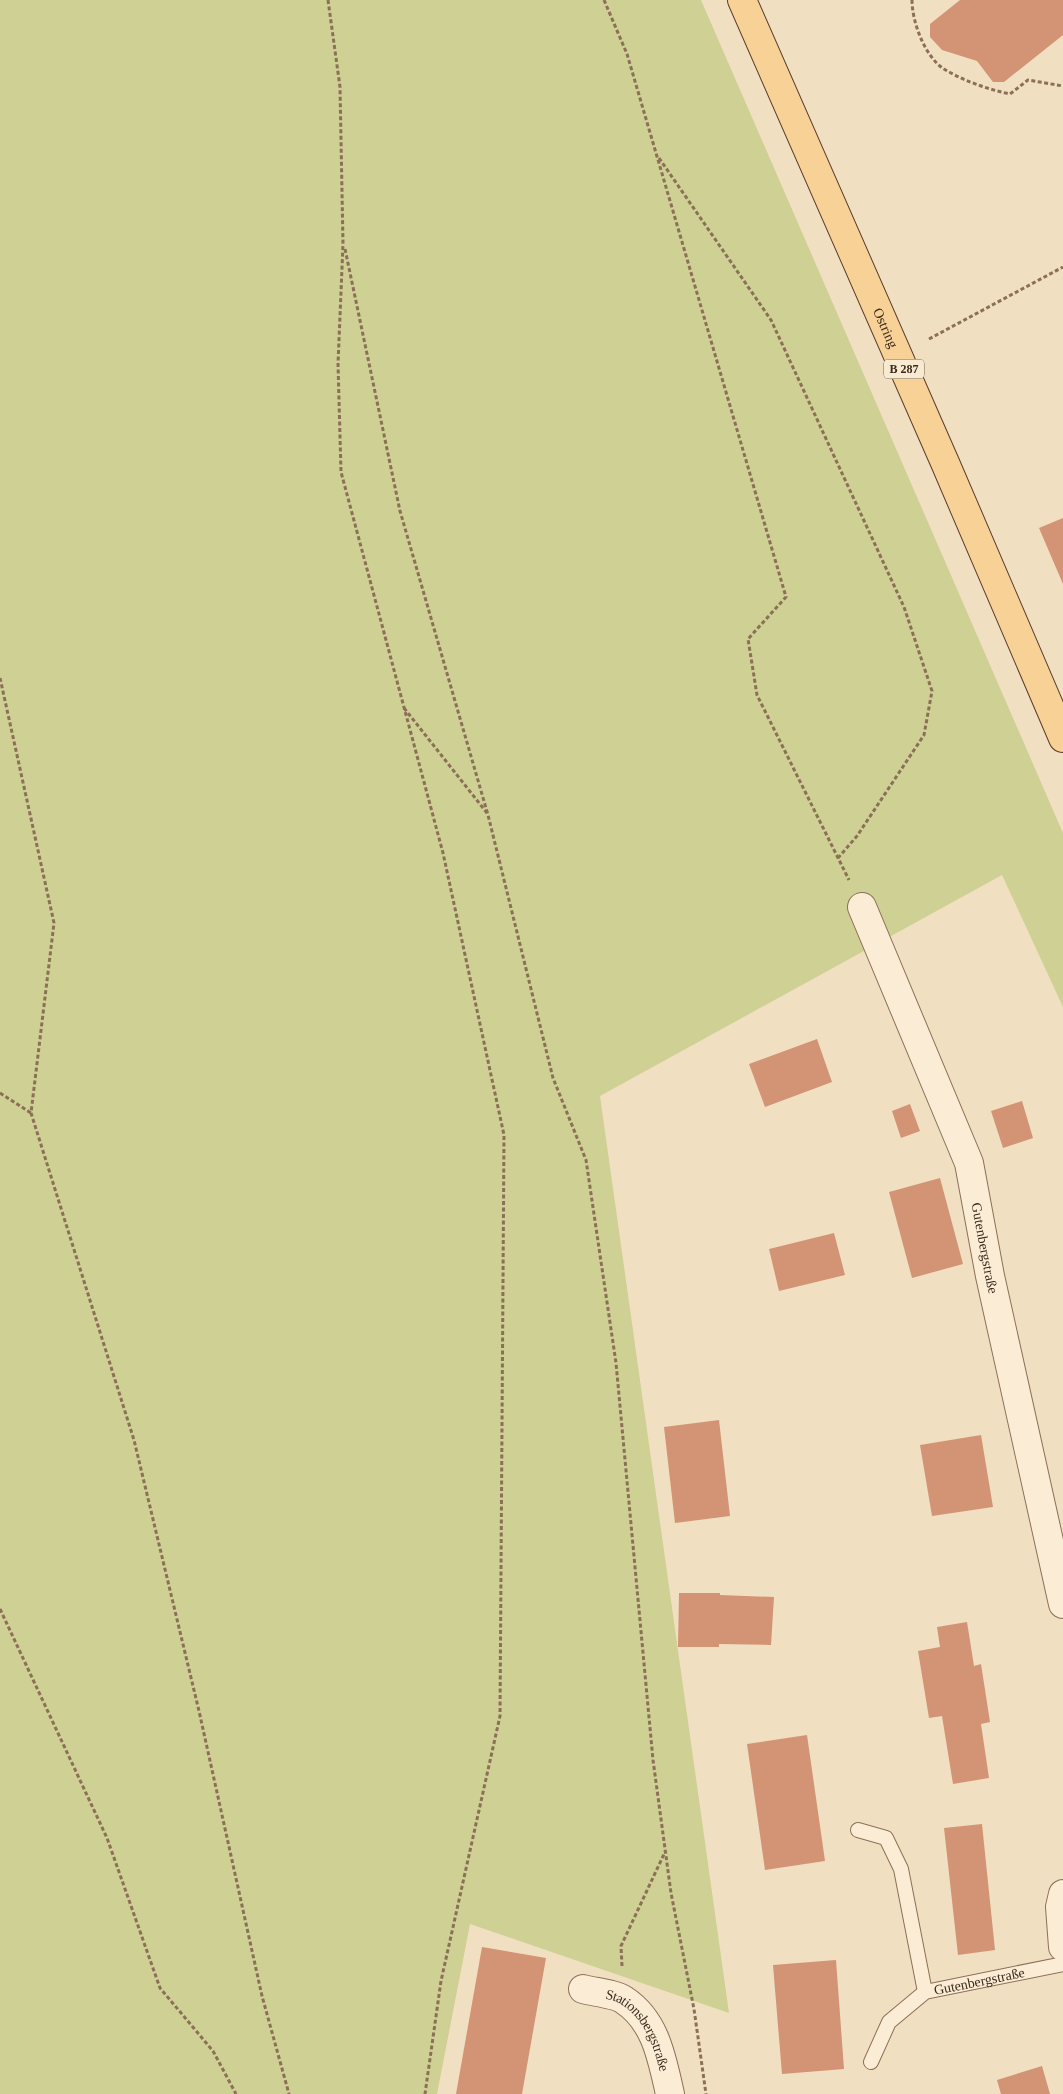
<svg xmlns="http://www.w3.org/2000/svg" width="1063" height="2094" viewBox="0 0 1063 2094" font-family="Georgia,serif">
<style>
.green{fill:#ced094}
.building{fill:#d29474}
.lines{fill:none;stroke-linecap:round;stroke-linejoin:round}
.lane-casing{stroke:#8c6f57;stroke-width:16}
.street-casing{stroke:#8c6f57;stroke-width:30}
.primary-casing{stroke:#593d2c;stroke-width:30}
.path{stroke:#8c6f57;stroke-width:3;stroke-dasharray:4 2.5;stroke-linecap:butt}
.lane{stroke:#fbedd5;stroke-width:14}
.street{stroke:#fbedd5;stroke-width:28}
.primary{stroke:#f7d196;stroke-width:28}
.labels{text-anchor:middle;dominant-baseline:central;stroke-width:4.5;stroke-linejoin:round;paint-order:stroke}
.shield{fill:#f8ead1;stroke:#746352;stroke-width:1}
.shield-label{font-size:12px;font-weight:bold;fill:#3b291c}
.street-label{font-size:14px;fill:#3b291c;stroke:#f8ead1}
</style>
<rect width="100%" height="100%" fill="#f1dfc1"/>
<!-- green -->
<polygon class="green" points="0,0 701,0 1063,833 1063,1007 1002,875 600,1096 729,2013 470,1924 437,2094 0,2094"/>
<!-- building -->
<g class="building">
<polygon points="960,0 1063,0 1063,35 1004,82 993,82 977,61 942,50 930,37 930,24"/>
<polygon points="1063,518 1063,584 1039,528"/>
<polygon points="817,1039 832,1082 765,1107 749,1064"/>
<polygon points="1022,1101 1033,1138 1003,1148 991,1111"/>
<polygon points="910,1104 920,1131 901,1138 892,1111"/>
<polygon points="940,1178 963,1264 912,1278 889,1192"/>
<polygon points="834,1233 845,1275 779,1291 769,1249"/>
<polygon points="719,1420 730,1516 675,1523 664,1427"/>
<polygon points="981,1435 993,1507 932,1516 920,1445"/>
<polygon points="679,1593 720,1593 720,1595 774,1597 771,1645 719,1644 719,1647 678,1647"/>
<polygon points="967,1622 974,1666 981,1664 990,1722 981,1724 989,1778 953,1784 942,1716 929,1718 918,1651 940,1647 937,1627"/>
<polygon points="807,1735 825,1861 765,1870 747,1744"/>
<polygon points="982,1824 995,1950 958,1955 944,1828"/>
<polygon points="482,1947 546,1958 522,2094 456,2094"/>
<polygon points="836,1960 844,2069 782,2074 773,1965"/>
<polygon points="1042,2066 1050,2094 1001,2094 997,2080"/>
</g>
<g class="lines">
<defs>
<g id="lane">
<polyline points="858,1830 886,1838 901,1869 925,1992"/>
<path id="s1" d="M871 2062 889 2022 925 1992 1063 1964"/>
</g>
<g id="street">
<path id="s2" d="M862 907 969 1163 990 1276 1063 1604"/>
<polyline points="1063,1894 1060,1907 1063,1947"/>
<path id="s3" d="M583 1989C593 1992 616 1994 624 2000 656 2021 662 2059 670 2094"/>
</g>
<g id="primary">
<path id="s4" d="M742 0 946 465 1063 738"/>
</g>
</defs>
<!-- lane casing -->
<use href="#lane" class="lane-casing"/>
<!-- street casing -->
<use href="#street" class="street-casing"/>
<!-- primary casing -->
<use href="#primary" class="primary-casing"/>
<!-- path -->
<g class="path">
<polyline points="328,0 340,87 343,244 338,364 341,472 443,853 504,1135 500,1716 441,1981 425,2094"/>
<polyline points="604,0 627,54 786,597 748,639 757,695 849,880"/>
<path d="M912 0C912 22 925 57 944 69 964 81 987 89 1010 94L1028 80 1063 86"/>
<polyline points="659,158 771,320 904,607 932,691 924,735 857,836 838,858"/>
<polyline points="345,249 400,511 488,815 553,1078 586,1160 616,1363 653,1760 671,1893 694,2009 706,2094"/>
<polyline points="929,339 1063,267"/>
<polyline points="0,678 54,923 31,1113 134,1440 199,1711 262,1996 289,2094"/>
<polyline points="404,708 487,813"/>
<polyline points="0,1093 31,1113"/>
<polyline points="0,1609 107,1838 160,1988 213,2051 236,2094"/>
<polyline points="622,1966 621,1946 665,1852"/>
</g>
<!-- lane -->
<use href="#lane" class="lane"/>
<!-- street -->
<use href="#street" class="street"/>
<!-- primary -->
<use href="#primary" class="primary"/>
</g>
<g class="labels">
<!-- shield labels -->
<rect class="shield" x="884" y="359.5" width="40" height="19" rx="4"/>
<g class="shield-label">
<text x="904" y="369">B 287</text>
</g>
<!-- street labels -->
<g class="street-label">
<text stroke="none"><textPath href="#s4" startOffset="358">Ostring</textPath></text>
<text stroke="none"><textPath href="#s2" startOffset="364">Gutenbergstraße</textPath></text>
<text stroke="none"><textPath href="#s1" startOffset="146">Gutenbergstraße</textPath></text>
<text stroke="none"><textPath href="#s3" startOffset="75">Stationsbergstraße</textPath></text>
</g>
</g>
</svg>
